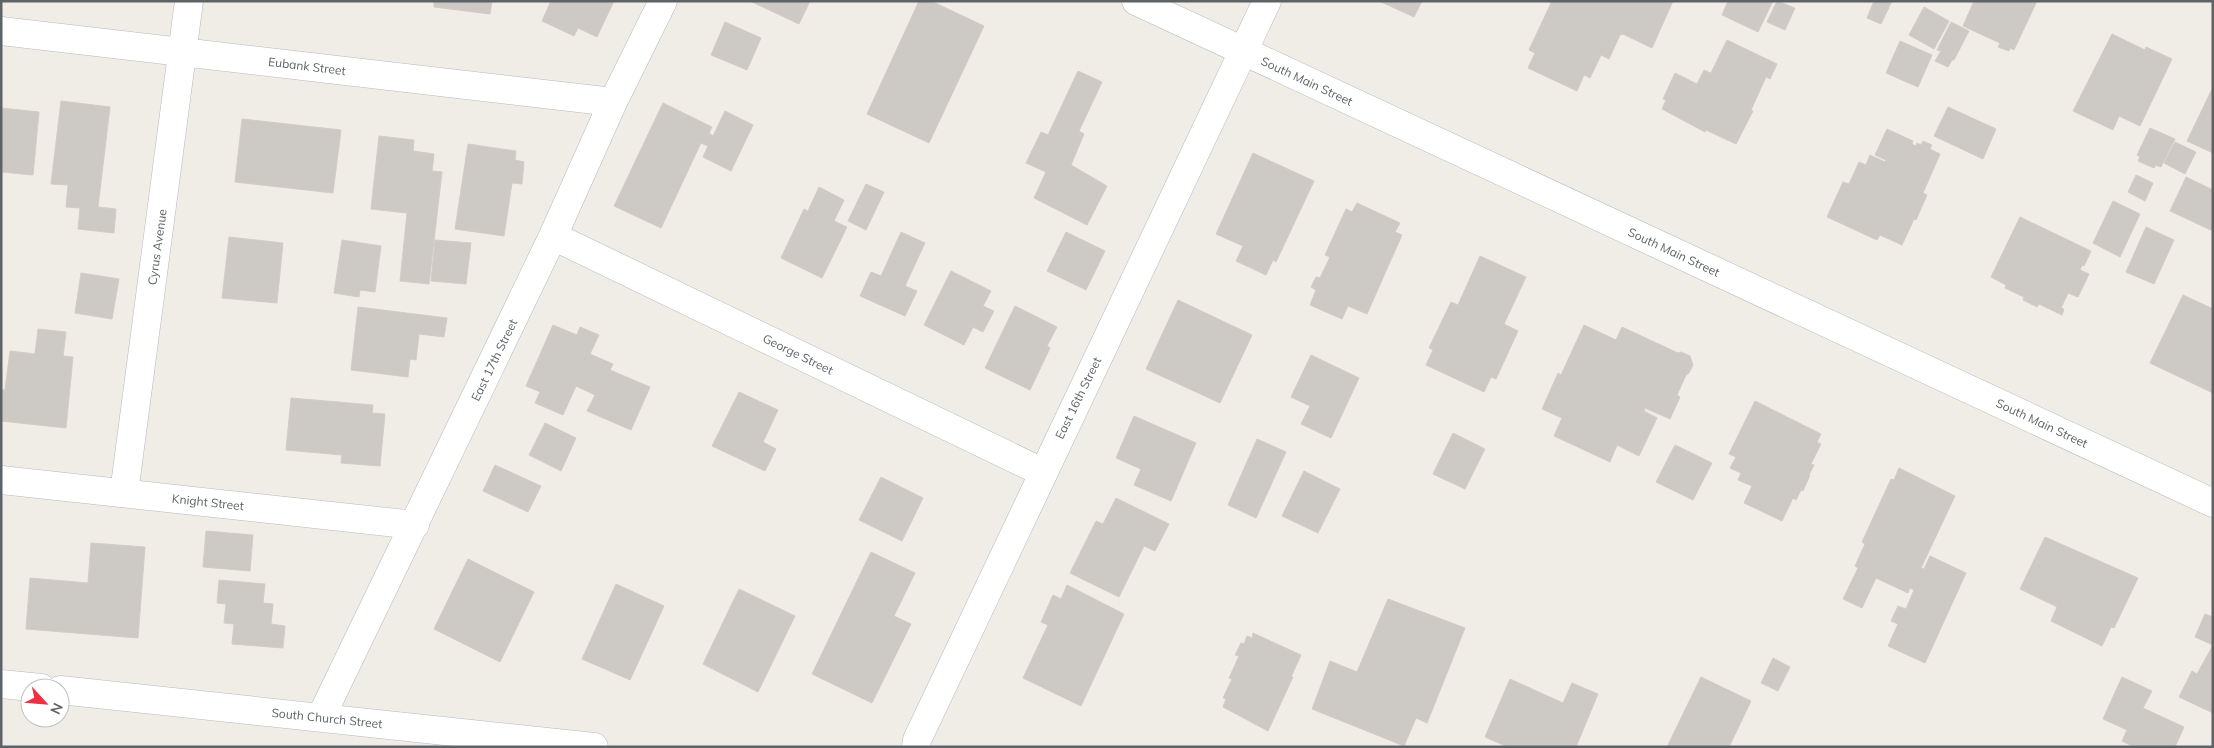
<svg xmlns="http://www.w3.org/2000/svg" width="2214" height="748" viewBox="0 0 2214 748" font-family="Mulish,sans-serif">
<style>
.building{fill:#cdc9c5;stroke:#d5ccc4}
.lines{fill:none;stroke-linecap:round;stroke-linejoin:round}
.street-casing{stroke:#b6babd;stroke-width:29}
.street{stroke:#fff;stroke-width:28}
.labels{text-anchor:middle;dominant-baseline:central;stroke-width:4.5;stroke-linejoin:round;paint-order:stroke}
.street-label{font-size:12px;fill:#5d6367;stroke:#fff}
</style>
<rect width="100%" height="100%" fill="#f0ece6"/>
<g class="building">
<polygon points="434,1 492,1 490,14 434,7"/>
<polygon points="551,1 609,1 613,3 597,37 578,28 574,36 542,21"/>
<polygon points="750,1 810,1 799,24"/>
<polygon points="919,1 931,1 984,26 929,143 867,114"/>
<polygon points="1379,1 1422,1 1414,17"/>
<polygon points="1548,1 1673,1 1652,48 1623,34 1620,35 1609,59 1601,55 1590,78 1584,75 1577,91 1528,68 1535,53 1529,50 1551,3"/>
<polygon points="1728,1 1773,1 1758,32 1722,15"/>
<polygon points="1777,1 1795,8 1785,30 1767,22"/>
<polygon points="1874,1 1892,1 1881,24 1867,18"/>
<polygon points="1974,1 2037,1 2014,50 2010,48 2009,51 1998,47 2000,43 1963,26"/>
<polygon points="1924,7 1949,21 1934,49 1909,35"/>
<polygon points="725,22 761,38 747,70 711,55"/>
<polygon points="1951,22 1969,31 1954,60 1952,60 1948,67 1935,61 1941,51 1937,50"/>
<polygon points="2112,34 2145,50 2146,47 2172,59 2140,126 2119,116 2113,130 2073,111"/>
<polygon points="1727,40 1777,64 1770,79 1766,77 1751,110 1753,111 1736,144 1706,130 1705,132 1662,109 1666,100 1663,99 1675,73 1697,84 1704,70 1711,73"/>
<polygon points="1900,41 1932,55 1918,87 1886,73"/>
<polygon points="1078,71 1102,82 1079,131 1084,134 1071,165 1107,186 1087,225 1034,198 1046,172 1026,163 1041,132 1048,135"/>
<polygon points="2213,87 2213,153 2187,141"/>
<polygon points="61,101 110,107 98,207 116,209 114,233 78,229 80,208 66,207 68,185 51,184"/>
<polygon points="663,103 712,127 709,133 713,136 725,111 753,125 731,171 703,157 708,146 701,143 661,228 614,206"/>
<polygon points="1948,107 1996,129 1983,159 1934,136"/>
<polygon points="1,108 39,112 33,175 1,172"/>
<polygon points="242,119 341,130 333,193 235,182"/>
<polygon points="2150,128 2175,139 2161,167 2156,165 2154,168 2138,161 2140,157 2137,155"/>
<polygon points="1887,129 1913,141 1912,144 1916,146 1917,143 1921,145 1923,141 1932,145 1930,149 1940,154 1923,193 1927,195 1916,220 1914,219 1902,245 1880,235 1877,240 1827,217 1843,182 1849,184 1859,162 1866,165 1870,155 1885,162 1886,160 1875,155"/>
<polygon points="379,136 414,140 413,151 434,154 432,171 442,172 429,284 400,281 407,213 371,209"/>
<polygon points="2175,142 2196,152 2185,174 2164,163"/>
<polygon points="468,144 516,151 515,160 524,162 522,184 512,183 504,236 455,229"/>
<polygon points="1253,153 1314,181 1276,262 1273,260 1266,275 1236,261 1243,246 1216,234"/>
<polygon points="2136,175 2153,183 2145,201 2128,192"/>
<polygon points="2186,177 2213,190 2213,231 2170,211"/>
<polygon points="866,184 884,192 866,230 848,221"/>
<polygon points="819,187 844,200 834,221 847,227 822,278 781,258 804,209 808,211"/>
<polygon points="2113,201 2140,214 2120,257 2093,243"/>
<polygon points="1357,203 1400,223 1395,232 1402,235 1367,314 1348,306 1342,319 1310,305 1316,290 1311,287 1316,277 1320,278 1330,257 1325,255 1346,209 1352,212"/>
<polygon points="2020,217 2091,251 2084,266 2082,265 2080,270 2089,274 2078,297 2068,293 2061,308 2064,309 2062,315 2039,304 2037,307 2023,300 2024,297 2005,288 2006,285 1991,277"/>
<polygon points="2146,227 2174,240 2154,284 2126,272"/>
<polygon points="901,232 925,243 905,286 917,291 905,316 860,296 871,272 881,276"/>
<polygon points="1066,232 1105,251 1086,290 1047,271"/>
<polygon points="229,237 283,243 277,303 222,298"/>
<polygon points="342,240 381,246 375,292 360,290 359,297 334,293"/>
<polygon points="435,240 471,243 466,284 431,281"/>
<polygon points="1480,256 1526,277 1504,324 1518,331 1496,379 1491,377 1484,392 1426,365 1433,350 1429,348 1451,302 1458,305"/>
<polygon points="951,271 991,291 983,306 994,311 983,332 973,327 964,345 924,325"/>
<polygon points="81,273 119,279 112,319 75,313"/>
<polygon points="2183,295 2213,309 2213,393 2150,363"/>
<polygon points="1178,300 1252,335 1220,403 1146,369"/>
<polygon points="1015,306 1057,327 1047,346 1050,348 1030,390 985,368"/>
<polygon points="358,307 447,318 444,337 419,334 416,360 410,359 408,377 351,370"/>
<polygon points="553,325 577,335 580,327 599,335 590,354 613,364 610,370 650,387 631,430 587,411 595,395 576,386 563,415 535,403 540,392 526,386"/>
<polygon points="1584,325 1616,340 1622,327 1678,353 1681,352 1690,356 1693,365 1689,373 1686,375 1677,395 1680,397 1670,419 1645,408 1644,411 1657,418 1639,456 1617,445 1610,462 1554,436 1562,418 1542,409 1558,373 1561,375"/>
<polygon points="38,329 66,332 63,356 73,357 66,428 1,421 1,390 5,390 10,351 35,354"/>
<polygon points="1311,355 1359,378 1331,438 1301,424 1310,406 1291,397"/>
<polygon points="739,392 778,410 763,442 776,449 765,471 712,446"/>
<polygon points="291,398 373,405 372,413 385,414 380,466 341,463 342,455 286,450"/>
<polygon points="1755,401 1821,434 1817,442 1821,444 1811,464 1814,465 1809,475 1810,475 1803,491 1801,490 1796,500 1793,498 1782,521 1744,503 1752,486 1738,480 1741,473 1730,468 1736,457 1729,454"/>
<polygon points="1134,416 1196,443 1171,501 1134,485 1141,469 1116,458"/>
<polygon points="545,423 576,438 561,471 529,455"/>
<polygon points="1453,433 1485,449 1465,489 1433,474"/>
<polygon points="1257,439 1286,452 1256,518 1228,505"/>
<polygon points="1675,445 1712,463 1693,500 1656,482"/>
<polygon points="495,465 541,486 528,512 483,491"/>
<polygon points="1899,468 1955,496 1921,568 1924,569 1930,556 1966,573 1925,663 1888,646 1898,624 1891,621 1898,606 1906,609 1914,590 1910,588 1908,593 1876,578 1862,608 1843,599 1858,568 1855,566 1865,544 1862,542 1891,479 1894,480"/>
<polygon points="1304,471 1340,489 1318,533 1282,516"/>
<polygon points="881,477 923,498 902,541 859,520"/>
<polygon points="1116,498 1169,524 1155,551 1144,546 1119,597 1070,573 1096,521 1103,524"/>
<polygon points="206,531 253,535 250,571 203,567"/>
<polygon points="2045,537 2138,578 2114,628 2111,627 2102,646 2051,621 2057,607 2020,589"/>
<polygon points="91,543 145,547 138,638 26,629 30,578 88,583"/>
<polygon points="871,552 915,573 894,616 911,624 872,703 812,674"/>
<polygon points="468,559 534,592 500,662 434,629"/>
<polygon points="219,580 265,584 263,603 273,604 271,624 285,626 283,648 232,644 234,624 224,623 226,604 217,603"/>
<polygon points="616,584 664,606 630,680 582,659"/>
<polygon points="1067,585 1124,614 1081,706 1023,678 1048,625 1041,622 1053,595 1061,599"/>
<polygon points="739,589 795,616 758,692 703,664"/>
<polygon points="1388,599 1465,628 1427,723 1416,718 1404,746 1312,709 1330,661 1357,672"/>
<polygon points="2205,614 2213,617 2213,713 2179,697 2192,671 2197,674 2213,645 2195,637"/>
<polygon points="1253,633 1301,655 1291,677 1293,677 1268,731 1223,707 1226,699 1223,698 1232,679 1229,678 1239,656 1235,655 1241,643 1244,644 1247,636 1252,638"/>
<polygon points="1773,658 1790,667 1778,691 1761,683"/>
<polygon points="1701,677 1751,701 1729,747 1667,747"/>
<polygon points="2122,677 2152,691 2143,708 2184,727 2175,747 2134,747 2122,741 2127,730 2103,719"/>
<polygon points="1510,679 1563,703 1572,683 1598,694 1576,747 1508,747 1485,737"/>
</g>
<g class="lines">
<g class="street-casing">
<g id="street">
<polyline points="1136,1 2213,503"/>
<polyline points="1,31 613,102"/>
<polyline points="553,236 1042,472"/>
<polyline points="1,480 415,525"/>
<polyline points="124,493 189,1"/>
<polyline points="1,684 41,688"/>
<polyline points="60,690 594,747"/>
<polyline points="321,717 553,236 613,102 663,1"/>
<polyline points="916,747 917,740 1267,1"/>
</g>
</g>
<use href="#street" class="street"/>
</g>
<g class="labels">
<g class="street-label">
<text transform="translate(307 66) rotate(7)">Eubank Street</text>
<text transform="translate(1307 81) rotate(25)">South Main Street</text>
<text transform="translate(157 247) rotate(-82)">Cyrus Avenue</text>
<text transform="translate(1674 252) rotate(25)">South Main Street</text>
<text transform="translate(798 354) rotate(26)">George Street</text>
<text transform="translate(494 360) rotate(-64)">East 17th Street</text>
<text transform="translate(1078 398) rotate(-64)">East 16th Street</text>
<text transform="translate(2042 423) rotate(25)">South Main Street</text>
<text transform="translate(208 502) rotate(6)">Knight Street</text>
<text transform="translate(327 718) rotate(6)">South Church Street</text>
</g>
</g>
<rect width="2214" height="748" fill="none" stroke="#5d6367" stroke-width="5"/>
<g transform="translate(45 703) rotate(116)"><circle r="24" fill="#ffffff" stroke="#bec1c2"/>
<path d="M0-4L9 19L0 12L-9 19Z" fill="#ee2f45"/>
<text y="-8" font-size="14" font-weight="bold" text-anchor="middle" fill="#5d6367">N</text>
</g>
</svg>
